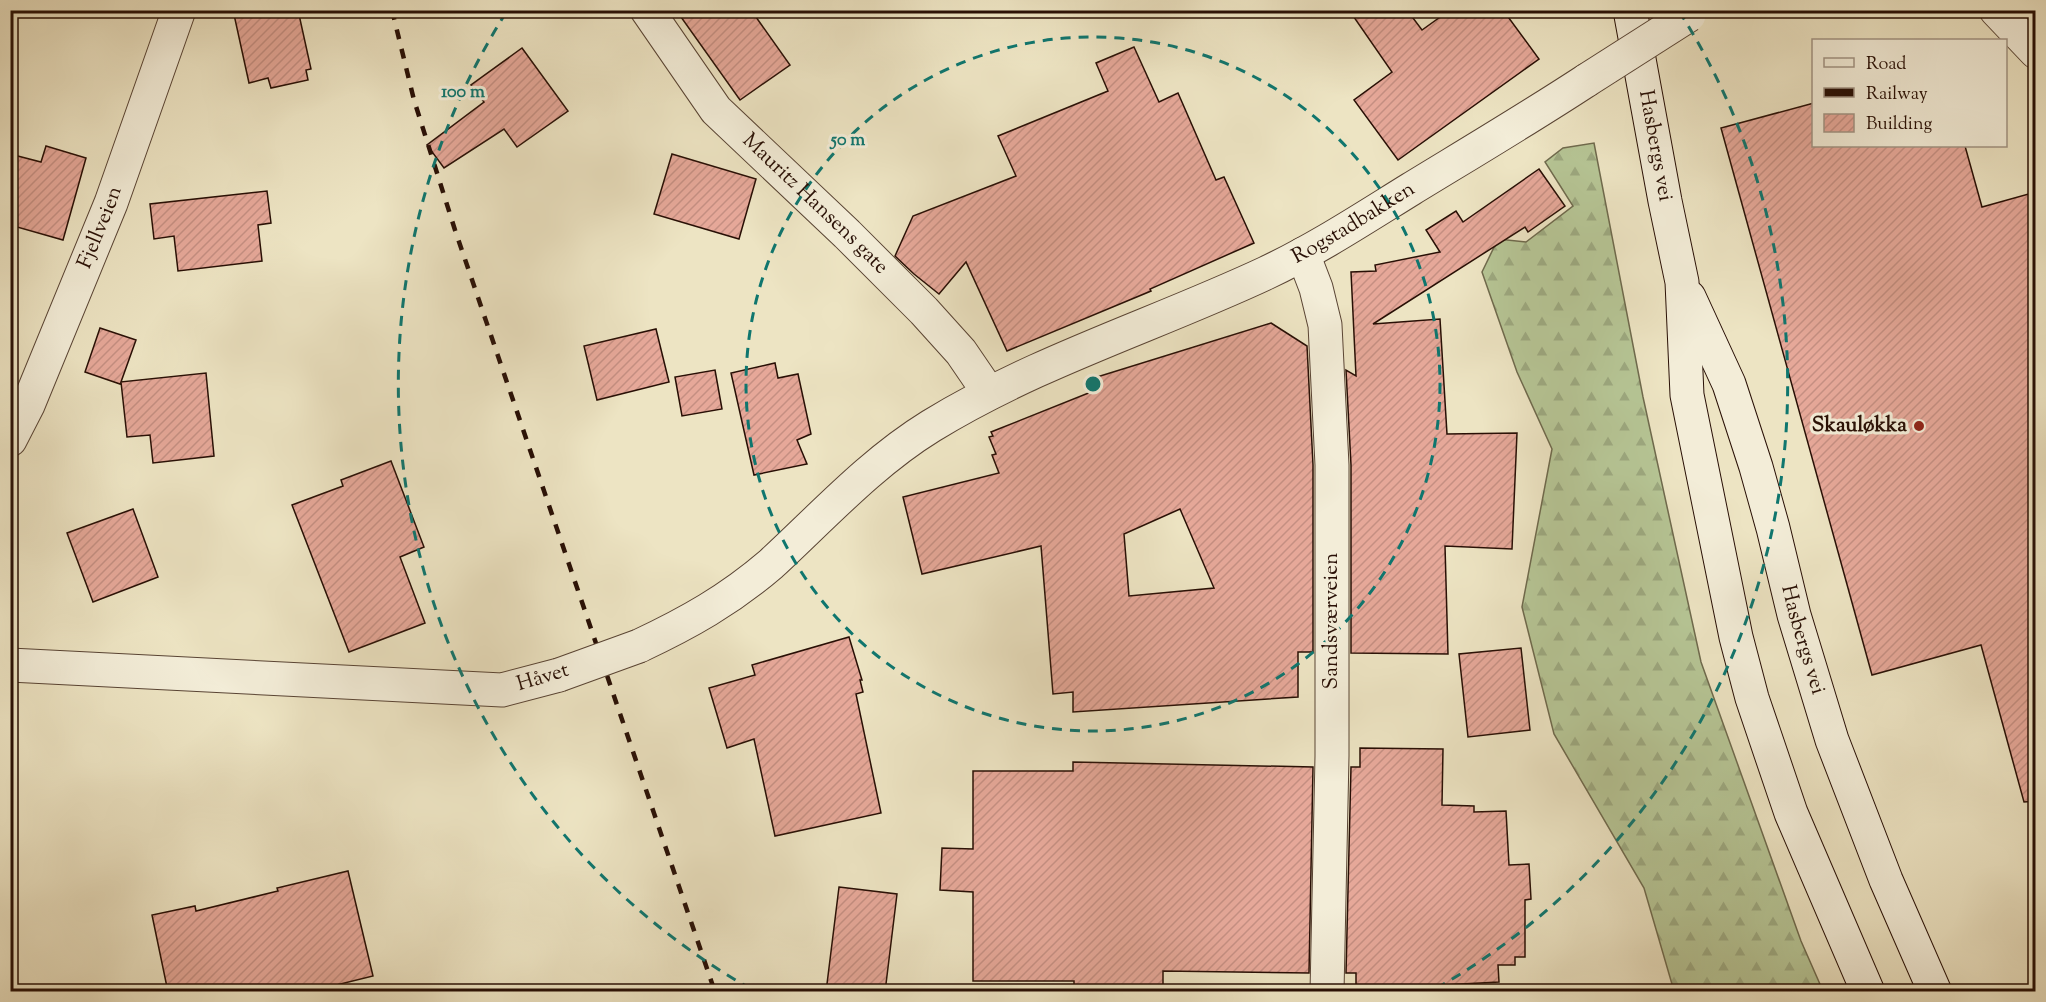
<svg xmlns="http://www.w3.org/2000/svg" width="2046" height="1002" viewBox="0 0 2046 1002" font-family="'Sorts Mill Goudy',serif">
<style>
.forest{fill:url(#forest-firs);stroke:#6f6a4d;stroke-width:1.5}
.building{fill:url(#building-hatch);stroke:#280f05;stroke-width:1.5;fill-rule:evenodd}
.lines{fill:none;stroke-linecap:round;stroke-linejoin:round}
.street-casing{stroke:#594434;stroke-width:35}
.secondary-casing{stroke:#280f05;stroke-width:35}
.street{stroke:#f3edd8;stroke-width:33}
.secondary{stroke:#f3edd8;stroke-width:33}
.rail{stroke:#280f05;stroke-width:4.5;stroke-dasharray:10 10;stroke-linecap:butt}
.street-bridge-casing{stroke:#594434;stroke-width:35;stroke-linecap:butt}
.street-bridge{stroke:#f3edd8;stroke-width:33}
.ring{fill:none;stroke:#0f766e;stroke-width:3;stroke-dasharray:10 8}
.poi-dot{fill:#8f2418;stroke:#f3edd8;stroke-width:2}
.labels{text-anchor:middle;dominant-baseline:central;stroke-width:6;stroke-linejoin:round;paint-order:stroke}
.street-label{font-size:21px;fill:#280f05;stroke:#f3edd8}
.poi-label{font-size:21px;font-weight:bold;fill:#280f05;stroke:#f3edd8;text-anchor:end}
.centre{fill:#0f766e;stroke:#f3edd8;stroke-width:3}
.ring-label{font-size:18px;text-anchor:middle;font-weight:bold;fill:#0f766e;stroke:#f3edd8;stroke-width:6;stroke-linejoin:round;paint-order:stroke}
</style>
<defs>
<pattern id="forest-firs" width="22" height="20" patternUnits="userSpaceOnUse" patternTransform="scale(1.5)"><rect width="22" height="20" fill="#b6c595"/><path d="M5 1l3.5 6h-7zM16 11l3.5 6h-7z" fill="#9ca87f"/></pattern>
<pattern id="building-hatch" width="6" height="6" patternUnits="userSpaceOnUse" patternTransform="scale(1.5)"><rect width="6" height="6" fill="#e6a899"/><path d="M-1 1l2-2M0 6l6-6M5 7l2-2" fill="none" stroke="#c58f82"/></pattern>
</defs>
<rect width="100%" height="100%" fill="#ede4c3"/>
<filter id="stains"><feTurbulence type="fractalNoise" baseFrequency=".00333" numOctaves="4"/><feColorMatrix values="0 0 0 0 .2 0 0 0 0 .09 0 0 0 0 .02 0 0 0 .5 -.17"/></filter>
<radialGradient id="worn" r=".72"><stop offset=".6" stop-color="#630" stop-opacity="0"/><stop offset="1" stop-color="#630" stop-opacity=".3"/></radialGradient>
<polygon class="forest" points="1594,143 1643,397 1701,662 1801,941 1823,991 1674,991 1644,888 1554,734 1522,607 1552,449 1517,372 1482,272 1498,239 1526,242 1573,206 1545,162 1563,148"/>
<g class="building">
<polygon points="233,10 298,10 311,69 306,70 308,80 271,88 268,78 249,83"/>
<polygon points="676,10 751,10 790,65 740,100"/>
<polygon points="1349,10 1407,10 1422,30 1450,10 1503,10 1539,59 1398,160 1354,100 1392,72"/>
<polygon points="1134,47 1159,102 1178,93 1216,180 1224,177 1254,243 1150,289 1151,291 1007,351 966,262 939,294 914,274 895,256 913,216 1016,176 998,136 1108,91 1096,63"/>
<polygon points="522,48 568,111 517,147 504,129 444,168 427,145 484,102 471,85"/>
<polygon points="1814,103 1814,146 1965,146 1982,207 2036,192 2036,801 2024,802 1981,645 1872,675 1721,128"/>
<polygon points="46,146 86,158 63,240 10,225 10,154 41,162"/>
<polygon points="672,154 756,179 739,239 654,214"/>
<polygon points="1539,169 1565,206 1528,232 1525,227 1373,324 1440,319 1447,434 1517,433 1512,549 1445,546 1448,654 1351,653 1351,465 1346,370 1356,376 1351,272 1376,271 1375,265 1440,252 1426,230 1456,211 1463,222"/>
<polygon points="267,191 271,223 258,225 262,261 178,271 174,236 154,239 150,204"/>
<path d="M1271,323l36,23 6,119v187h-15v45l-225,15v-20l-20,2 -12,-148 -119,28 -19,-77 96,-24 -7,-18 4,-1 -7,-17 4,-1 -2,-4 110,-44 -4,-11zM1180,509l34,79 -85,8 -5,-62z"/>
<polygon points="100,328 136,340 121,382 206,373 214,456 153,463 150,435 127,437 121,382 120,384 85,372"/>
<polygon points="656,329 669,382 597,400 584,346"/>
<polygon points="775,363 778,378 798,374 811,434 797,440 807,464 754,475 731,373"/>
<polygon points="715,370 722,409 682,416 675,377"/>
<polygon points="391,461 424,547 400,557 425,623 349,652 292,505 343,486 341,480"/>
<polygon points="133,509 158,577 93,602 67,533"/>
<polygon points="849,637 862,680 860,680 863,692 856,694 881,813 775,836 754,739 727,748 709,688 755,675 752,665"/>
<polygon points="1521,648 1530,730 1468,737 1459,654"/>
<polygon points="1360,748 1443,749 1442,805 1474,806 1474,812 1506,811 1509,865 1529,864 1531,899 1525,900 1525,957 1515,957 1515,965 1498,965 1499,982 1424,986 1424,992 1356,992 1356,973 1346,973 1351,767 1360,767"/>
<polygon points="1073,762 1313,767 1309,973 1163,971 1163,992 1074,992 1074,981 973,981 973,892 940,890 942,848 973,849 973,771 1073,771"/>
<polygon points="348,871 373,976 308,992 168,992 152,915 195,906 196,911 278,891 277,888"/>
<polygon points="839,887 897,894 885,992 826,992"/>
</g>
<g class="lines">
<g class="street-casing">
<g id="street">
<path id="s1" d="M647,10l69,100 131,124 77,77 37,41 28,41"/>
<polyline points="1996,10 2036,52"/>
<polyline points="1303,254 1316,288 1325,325 1332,465 1332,756 1327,992"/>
<path id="s2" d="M10,440l18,-35 83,-202 68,-193"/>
<path id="s3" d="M639,646c49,-23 90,-46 132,-82 52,-48 100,-101 160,-138 106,-65 224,-101 335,-153 51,-24 98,-55 145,-84 59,-36 118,-71 176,-109"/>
<polyline points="10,665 502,690 559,675"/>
</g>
</g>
<g class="secondary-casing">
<g id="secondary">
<path id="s4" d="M1630,10l35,191 17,81 5,113 49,242 16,61 39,115 77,179"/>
<path id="s5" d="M1689,297l40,87 27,83 17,61 21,87 38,125 54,140 49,112"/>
</g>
</g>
<use href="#street" class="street"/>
<use href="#secondary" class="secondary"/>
<polyline class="rail" points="392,10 414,100 455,230 715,992"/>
<g class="street-bridge-casing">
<g id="street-bridge">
<polyline points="1587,80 1689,15"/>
<polyline points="559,675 639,646"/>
</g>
</g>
<use href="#street-bridge" class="street-bridge"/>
</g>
<g class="ring">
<circle cx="1093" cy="384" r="347"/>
<path d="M751 989A695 695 0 0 1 507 11M1679 11A695 695 0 0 1 1435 989"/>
</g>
<circle class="poi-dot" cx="1919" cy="426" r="6"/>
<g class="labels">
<g class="street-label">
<text stroke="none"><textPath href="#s4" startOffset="138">Hasbergs vei</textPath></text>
<text stroke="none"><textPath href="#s1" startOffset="258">Mauritz Hansens gate</textPath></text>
<text stroke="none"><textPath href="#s3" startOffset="837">Rogstadbakken</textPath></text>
<text stroke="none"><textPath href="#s2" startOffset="231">Fjellveien</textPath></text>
<text transform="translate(1332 621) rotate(-90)">Sandsværveien</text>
<text stroke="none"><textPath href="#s5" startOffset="362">Hasbergs vei</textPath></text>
<text transform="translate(543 678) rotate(-17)">Håvet</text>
</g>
<g class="poi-label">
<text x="1907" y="426">Skauløkka</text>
</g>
</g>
<circle cx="1093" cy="384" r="9" class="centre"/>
<g class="ring-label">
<text x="463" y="97">100 m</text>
<text x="848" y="145">50 m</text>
</g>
<rect width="2046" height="1002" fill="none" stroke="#ede4c3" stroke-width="36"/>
<rect x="12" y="12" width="2022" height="978" fill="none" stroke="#280f05" stroke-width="3"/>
<rect x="18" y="18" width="2010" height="966" fill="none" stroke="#280f05" stroke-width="1.5"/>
<rect x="1812" y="39" width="195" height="108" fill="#f3edd8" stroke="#a29484" stroke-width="1.5"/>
<rect x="1824" y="58" width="30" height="9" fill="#f3edd8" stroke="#a29484" stroke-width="1.5"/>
<text x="1866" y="69" font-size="18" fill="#280f05">Road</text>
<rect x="1824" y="88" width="30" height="9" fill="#280f05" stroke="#a29484" stroke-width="1.5"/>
<text x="1866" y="99" font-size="18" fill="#280f05">Railway</text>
<rect x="1824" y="114" width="30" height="18" fill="url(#building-hatch)" stroke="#a29484" stroke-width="1.5"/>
<text x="1866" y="129" font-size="18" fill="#280f05">Building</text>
<rect width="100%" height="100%" filter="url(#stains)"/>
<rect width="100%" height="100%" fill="url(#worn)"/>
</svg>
